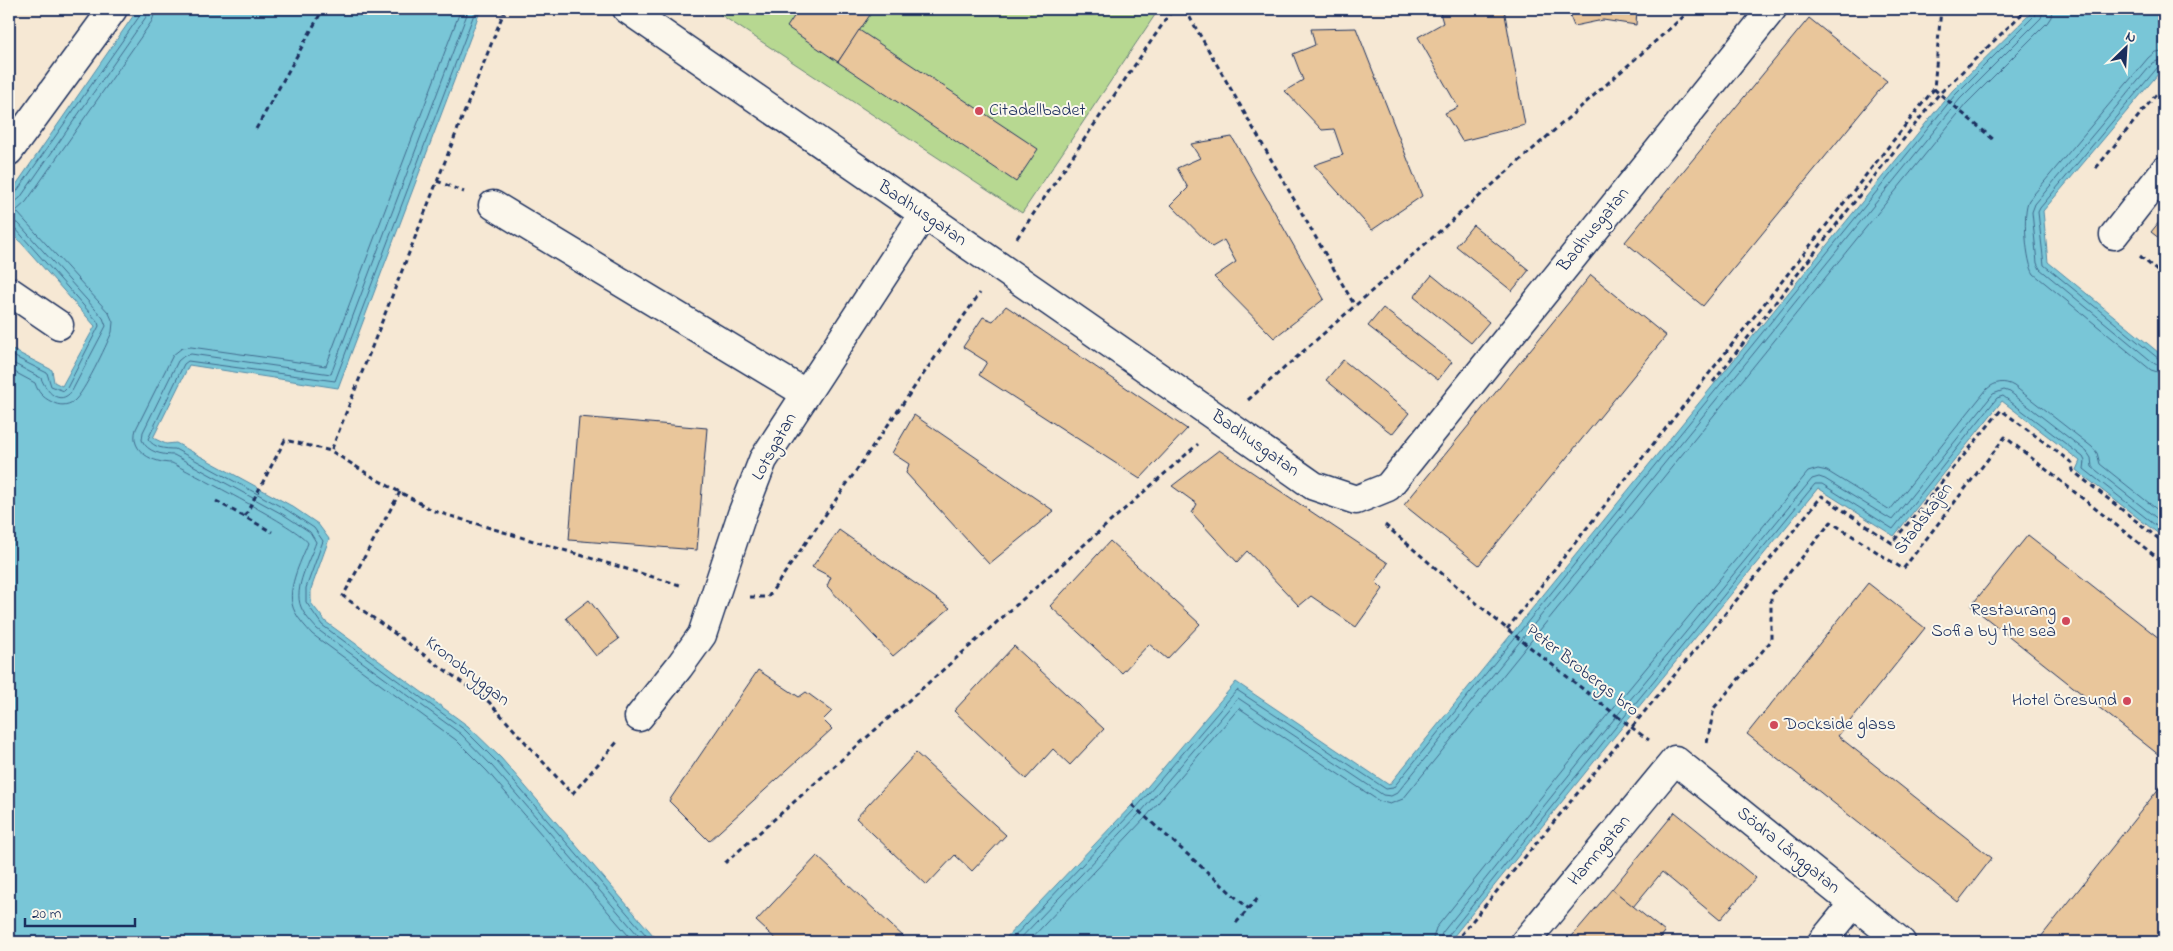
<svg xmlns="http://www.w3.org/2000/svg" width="2173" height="951" viewBox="0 0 2173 951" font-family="'Indie Flower',sans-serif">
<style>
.green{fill:#b7d891;stroke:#698478}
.water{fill:#79c6d7;stroke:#538aa7}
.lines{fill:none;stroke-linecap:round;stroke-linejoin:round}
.shore{stroke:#416b8e;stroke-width:1}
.building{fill:#e9c69b;stroke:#1b2f5e}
.minor-casing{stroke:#1b2f5e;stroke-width:31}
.path{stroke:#1b2f5e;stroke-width:3;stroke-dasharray:5 4;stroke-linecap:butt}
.minor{stroke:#fbf7ec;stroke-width:28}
.path-bridge{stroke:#1b2f5e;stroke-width:3;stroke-dasharray:5 4;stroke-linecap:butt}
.poi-dot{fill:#d1495b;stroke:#fbf7ec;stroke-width:2}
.labels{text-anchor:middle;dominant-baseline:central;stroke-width:4;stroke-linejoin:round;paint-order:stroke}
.poi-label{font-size:18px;fill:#1b2f5e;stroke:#fbf7ec;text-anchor:start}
.street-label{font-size:18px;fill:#1b2f5e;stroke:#fbf7ec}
</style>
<rect width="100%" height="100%" fill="#f6e8d4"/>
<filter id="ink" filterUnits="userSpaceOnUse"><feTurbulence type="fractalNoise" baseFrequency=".02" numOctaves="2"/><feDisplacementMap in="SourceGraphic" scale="10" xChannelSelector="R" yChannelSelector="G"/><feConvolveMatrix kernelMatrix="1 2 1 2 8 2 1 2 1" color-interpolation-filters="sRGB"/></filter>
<g filter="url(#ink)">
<polygon class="green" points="712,9 1159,9 1022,213"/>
<g class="water">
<polygon points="138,9 481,9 338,388 189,365 153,438 166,444 176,443 290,505 318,524 329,539 311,589 311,603 326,622 468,726 501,758 659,942 9,942 9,348 52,370 54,382 62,386 95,326 9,229 9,195"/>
<polygon points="2035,9 2164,9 2164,67 2043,211 2048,262 2164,357 2164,538 2076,470 2080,461 2002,401 1894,536 1818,488 1610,742 1449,942 1002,942 1132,805 1236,682 1389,785 1952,91"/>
</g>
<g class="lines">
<g class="shore">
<path d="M461,9l-135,357 -135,-19 -9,1 -9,7 -37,74c-7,23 18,34 36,34 22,12 128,65 136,80 -7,19 -24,49 -13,69 4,8 11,15 17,22l144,106 31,31 147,171"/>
<path d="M469,9l-138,365 -140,-20 -7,2 -6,5 -35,71 -1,8c5,12 20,15 32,15l110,60 26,17 6,10c-6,18 -23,46 -15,65 3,8 11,16 16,22l144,105 31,32 152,176"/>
<path d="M476,9l-141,372 -147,-20 -4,3 -36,75c6,9 17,10 27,10l112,61 27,18 9,13 -17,47v14l16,23 143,105 32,32 155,180"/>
<path d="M2164,51l-9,1 -7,6 -119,142c-7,11 -3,63 5,74l117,96 13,4"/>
<polyline points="2164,58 2153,63 2035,204 2032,212 2037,263 2040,269 2155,364 2164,366"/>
<polyline points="2164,65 2158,67 2040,208 2038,212 2044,265 2159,359 2164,360"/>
<polyline points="9,197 15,194 141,14 142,9"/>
<polyline points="9,203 15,202 20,198 146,17 148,9"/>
<path d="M9,220l10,4 84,94 3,8 -34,65c-13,16 -26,0 -31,-13l-32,-17"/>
<polyline points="9,226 15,228 98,322 99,326 67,388 64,391 51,386 47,373 9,354"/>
<path d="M9,369l26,14c3,9 7,14 17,19 7,4 15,4 22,-1 10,-8 32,-55 38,-69l1,-10 -4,-9 -93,-102 10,-9 126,-181 4,-12"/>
<polyline points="1009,942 1136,808 1237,690 1386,789 1393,788 1955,95 2036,14 2038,9"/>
<polyline points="1017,942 1141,812 1238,698 1383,795 1391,796 1397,793 1960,99 2041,18 2044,9"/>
<polyline points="1028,942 1146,817 1239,708 1379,801 1390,804 1403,799 1966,104 2047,23 2051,17 2052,9"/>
<path d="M1432,942l4,-14 159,-198 213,-258 10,-3 9,2 63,39 97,-121c8,-7 17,-9 27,-3l78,61 5,6 3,11 64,51"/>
<polyline points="1439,942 1442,933 1601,735 1812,479 1819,477 1825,479 1892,520 1993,394 2004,390 2010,392 2087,452 2091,458 2092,467 2164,524"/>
<polyline points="1445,942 1447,937 1606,739 1815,484 1822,484 1893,529 1997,398 2003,396 2083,457 2085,461 2084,469 2164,532"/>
</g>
</g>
<g class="building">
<polygon points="799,9 874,9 838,62 787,27"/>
<polygon points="1439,9 1504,9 1525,125 1462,141 1445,113 1458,107 1418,37 1443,23"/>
<polygon points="1567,9 1637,9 1636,25 1603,20 1574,26"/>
<polygon points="1809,18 1887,81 1703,306 1625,242"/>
<polygon points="1356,28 1422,196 1372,230 1314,165 1343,155 1334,129 1322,130 1285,91 1303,80 1293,54 1315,45 1311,29"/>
<polygon points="859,30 1038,149 1016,182 838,62"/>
<polygon points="1232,137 1324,299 1274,338 1214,277 1236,262 1224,240 1212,247 1171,205 1188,188 1177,168 1200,158 1191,144"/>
<polygon points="2164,216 2164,242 2151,232"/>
<polygon points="1473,225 1529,270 1512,291 1456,246"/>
<polygon points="1432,275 1489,322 1471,343 1414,297"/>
<polygon points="1591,275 1666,336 1479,565 1404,505"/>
<polygon points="1006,306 1187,429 1140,479 979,375 987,362 963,347 983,317 993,321"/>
<polygon points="1383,308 1452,362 1438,380 1368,326"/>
<polygon points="1343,360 1409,413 1392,434 1326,380"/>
<polygon points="914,415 1054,511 989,564 906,473 909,464 892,453"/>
<polygon points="579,417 707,428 697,550 569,540"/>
<polygon points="1219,450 1388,563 1376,582 1383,589 1356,627 1311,596 1299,606 1247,551 1237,562 1192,513 1197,504 1172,486"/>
<polygon points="839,530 950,608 893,656 827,586 831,577 812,567"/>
<polygon points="2028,535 2164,642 2164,759 1971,606"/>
<polygon points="1110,541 1200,624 1167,659 1149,644 1122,673 1050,606"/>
<polygon points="1868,583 1925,628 1838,736 1992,858 1958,902 1747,734"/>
<polygon points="589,600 619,639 596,656 566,618"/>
<polygon points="1014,646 1104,729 1070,765 1053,749 1026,779 954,711"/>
<polygon points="758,670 799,697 806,692 832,711 823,720 832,729 709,841 669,801"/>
<polygon points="916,753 1006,835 972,871 955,855 927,885 856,818"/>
<polygon points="2164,782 2164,942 2037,942"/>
<polygon points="1675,812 1756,878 1720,920 1662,872 1633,907 1612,889"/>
<polygon points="817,856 906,939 903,942 779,942 756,921"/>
<polygon points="1612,889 1665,932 1657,942 1567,942"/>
</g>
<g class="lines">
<g class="minor-casing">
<g id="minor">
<path d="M627,9c229,159 459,316 687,477l42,14 32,-13 384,-478"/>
<polyline points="9,151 113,9"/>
<polyline points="493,205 805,393"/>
<polyline points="2114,235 2164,171"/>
<polyline points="9,291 59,325"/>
<polyline points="639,717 679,667 702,635 742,514 763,460 923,215"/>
<polyline points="1525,942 1675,760 1901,942"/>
<polyline points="1822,942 1853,904"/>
</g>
</g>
<g class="path">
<polyline points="505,9 331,451 376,479 434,511 683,586"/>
<polyline points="1185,9 1355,306"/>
<polyline points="1934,89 1993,139"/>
<polyline points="256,129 323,9"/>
<polyline points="2096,168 2164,85"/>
<polyline points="437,181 464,192"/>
<polyline points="1017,238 1173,9"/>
<polyline points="2140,256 2164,277"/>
<polyline points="1713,382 1939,94 2027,9"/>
<polyline points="1248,400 1692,9"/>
<polyline points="400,492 343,596 489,702 572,794 618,741"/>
<polyline points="216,501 272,532"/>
<polyline points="245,516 285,440 331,451"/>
<polyline points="1385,525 1507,629 1617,716"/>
<polyline points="750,597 768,597 980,293"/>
<polyline points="1507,629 1934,89 1941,9"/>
<polyline points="1639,733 1649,740"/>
<polyline points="1707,743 1714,708 1771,641 1771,595 1831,522 1903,569 2005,437 2164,563"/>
<polyline points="1132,805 1249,909"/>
<polyline points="725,863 1198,444"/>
<polyline points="1236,923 1260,896"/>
<polyline points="1455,942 1822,496 1892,543 2001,410 2072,463 2073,471 2164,543"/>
</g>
<use href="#minor" class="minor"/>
<polyline class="path-bridge" points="1617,716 1639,733"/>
</g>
</g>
<g class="poi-dot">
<circle cx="979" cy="111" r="5"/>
<circle cx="2066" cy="621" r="5"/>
<circle cx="2127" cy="701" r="5"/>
<circle cx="1774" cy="725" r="5"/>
</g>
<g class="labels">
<g class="poi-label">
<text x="989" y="111">Citadellbadet</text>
<text x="2056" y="611" text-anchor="end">Restaurang<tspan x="2056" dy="21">Sofia by the sea</tspan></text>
<text x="2117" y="701" text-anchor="end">Hotel Öresund</text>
<text x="1784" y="725">Dockside glass</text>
</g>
<g class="street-label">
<text transform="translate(922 214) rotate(34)">Badhusgatan</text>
<text transform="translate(1594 230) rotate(-51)">Badhusgatan</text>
<text transform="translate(1255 444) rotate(35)">Badhusgatan</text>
<text transform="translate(775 447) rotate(-61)">Lotsgatan</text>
<text transform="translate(1924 519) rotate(-53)">Stadskajen</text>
<text transform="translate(1582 671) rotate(38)">Peter Brobergs bro</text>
<text transform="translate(467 672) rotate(38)">Kronobryggan</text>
<text transform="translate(1600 851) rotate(-50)">Hamngatan</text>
<text transform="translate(1788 851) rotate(39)">Södra Långgatan</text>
</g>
</g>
<rect width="2173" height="951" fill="none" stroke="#fbf7ec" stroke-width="30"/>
<rect x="15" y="15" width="2143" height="921" fill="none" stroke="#1b2f5e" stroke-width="2" filter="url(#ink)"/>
<g transform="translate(2126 48) rotate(25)" stroke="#fbf7ec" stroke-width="4" paint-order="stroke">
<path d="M0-4L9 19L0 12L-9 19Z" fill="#1b2f5e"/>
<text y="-8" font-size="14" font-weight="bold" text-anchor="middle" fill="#1b2f5e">N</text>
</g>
<path d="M25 918v8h110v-8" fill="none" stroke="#1b2f5e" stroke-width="2.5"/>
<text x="32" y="918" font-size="15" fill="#1b2f5e" stroke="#fbf7ec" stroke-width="4" paint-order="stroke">20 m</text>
</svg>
